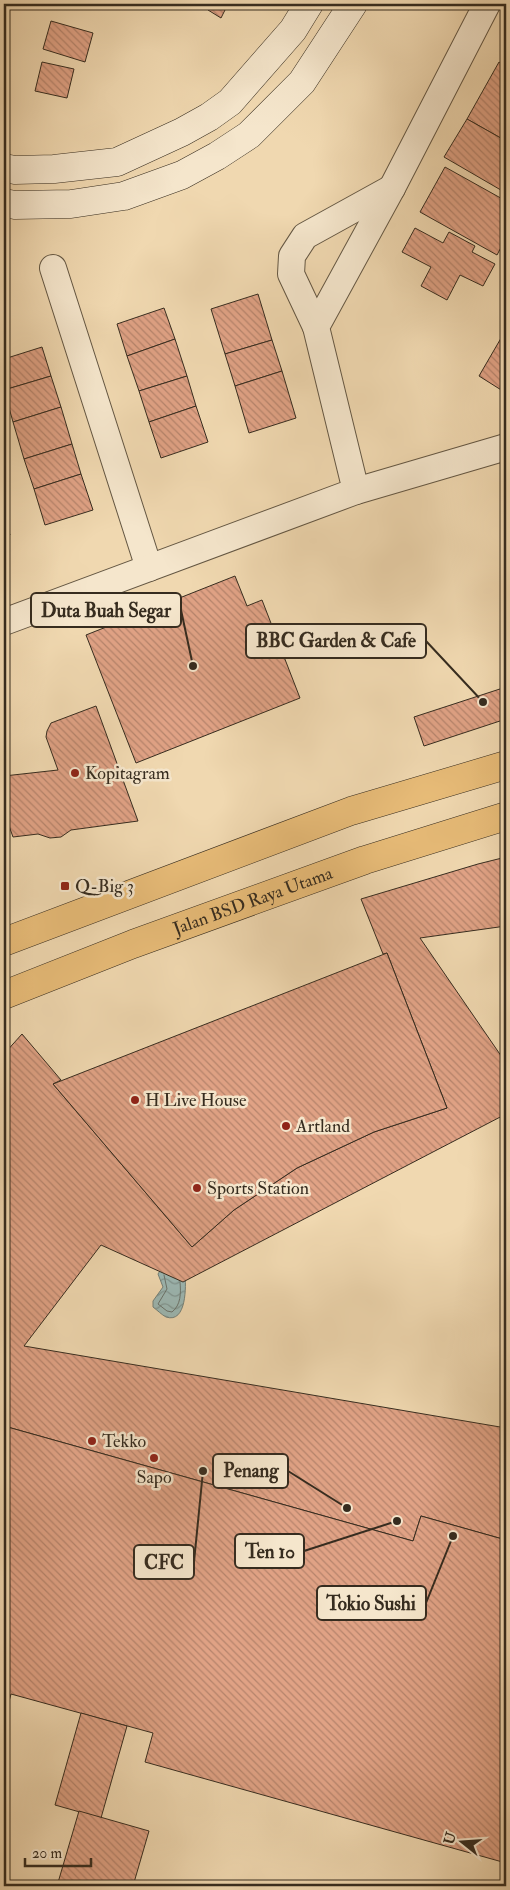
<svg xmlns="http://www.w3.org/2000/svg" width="510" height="1890" viewBox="0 0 510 1890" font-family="'IM FELL Double Pica',serif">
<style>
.water{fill:url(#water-waves);stroke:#738078}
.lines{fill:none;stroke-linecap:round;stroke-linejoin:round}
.shore{stroke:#69726a;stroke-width:1}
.building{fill:url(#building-back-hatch);stroke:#362c1f}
.street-casing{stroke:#645743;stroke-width:28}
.secondary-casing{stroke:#362c1f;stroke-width:29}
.primary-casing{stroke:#362c1f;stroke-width:29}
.street{stroke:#f5e6cc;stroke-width:26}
.secondary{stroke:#f5e6cc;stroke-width:28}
.primary{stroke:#e8bc78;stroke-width:28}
.poi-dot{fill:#8f2418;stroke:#f5e6cc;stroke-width:2}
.labels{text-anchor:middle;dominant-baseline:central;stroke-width:5;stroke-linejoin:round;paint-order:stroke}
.poi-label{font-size:18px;fill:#362c1f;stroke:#f5e6cc;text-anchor:start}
.street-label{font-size:18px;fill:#362c1f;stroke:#f5e6cc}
.leader{fill:none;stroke:#362c1f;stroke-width:2}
.callout-dot{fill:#362c1f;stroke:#f5e6cc;stroke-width:2}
.callout{fill:#f5e6cc;stroke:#362c1f;stroke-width:2}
.callout-label{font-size:19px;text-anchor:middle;font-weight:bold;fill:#362c1f}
</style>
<defs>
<pattern id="water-waves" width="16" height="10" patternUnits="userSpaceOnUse" patternTransform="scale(1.25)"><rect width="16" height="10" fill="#9cb8b4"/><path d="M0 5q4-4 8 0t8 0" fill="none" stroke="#809692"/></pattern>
<pattern id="building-back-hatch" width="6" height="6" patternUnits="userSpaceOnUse" patternTransform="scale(1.25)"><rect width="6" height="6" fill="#e0a285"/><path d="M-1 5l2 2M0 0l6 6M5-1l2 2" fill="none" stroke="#b6846c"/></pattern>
</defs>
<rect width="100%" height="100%" fill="#f0d8b0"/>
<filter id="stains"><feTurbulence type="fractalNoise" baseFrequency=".004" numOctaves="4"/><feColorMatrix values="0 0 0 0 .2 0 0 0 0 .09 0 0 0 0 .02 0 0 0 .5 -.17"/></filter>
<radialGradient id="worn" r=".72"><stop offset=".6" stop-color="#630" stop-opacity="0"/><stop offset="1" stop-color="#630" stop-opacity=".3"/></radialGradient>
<path class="water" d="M163,1266l22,8c1,11 2,50 -19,43 -4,-2 -9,-7 -13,-10v-6l10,-14 -5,-13z"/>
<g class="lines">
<path class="shore" d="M164,1275l3,14 -9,15 9,7 5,1c9,-7 9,-19 8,-30"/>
</g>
<g class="building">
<polygon points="211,4 228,4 221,18 208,10"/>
<polygon points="51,21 93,33 85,62 43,49"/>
<polygon points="42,62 74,69 67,98 35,91"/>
<polygon points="499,62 506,67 506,141 467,119"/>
<polygon points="467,119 506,141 506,193 444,157"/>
<polygon points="445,167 506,201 506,238 497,255 420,212"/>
<polygon points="415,228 443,243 449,232 475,246 472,252 495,264 483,286 460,275 447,300 421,286 431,267 402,252"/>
<polygon points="258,294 272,340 225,354 211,309"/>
<polygon points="164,308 175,339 127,356 117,324"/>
<polygon points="504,333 506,334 506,393 479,376"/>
<polygon points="175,339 187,376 139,391 127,356"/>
<polygon points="272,340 282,371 235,386 225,354"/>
<polygon points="42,347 51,376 4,390 4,359"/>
<polygon points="282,371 296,418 249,433 235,386"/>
<polygon points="51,376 61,407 13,422 4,390"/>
<polygon points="187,376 196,406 149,422 139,391"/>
<polygon points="196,406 208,442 161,458 149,422"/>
<polygon points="61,407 72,444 24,459 13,422"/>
<polygon points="72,444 81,474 34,489 24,459"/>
<polygon points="81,474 93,510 45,525 34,489"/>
<polygon points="4,516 10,535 4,537"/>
<polygon points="235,576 247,606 262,600 300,698 136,763 86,635"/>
<polygon points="506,687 506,719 424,746 414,717"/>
<polygon points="96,706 138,821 71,830 61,837 50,838 38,834 13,837 4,812 4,776 58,770 46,737 47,731 51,723"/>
<polygon points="506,857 506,926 420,938 506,1063 506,1114 183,1282 101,1245 24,1346 506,1428 506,1540 421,1516 413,1541 4,1426 4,1054 22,1034 61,1080 53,1084 192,1247 234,1210 297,1168 374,1132 447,1108 387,953 383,954 361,899 478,864"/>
<polygon points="387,953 447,1108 374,1132 297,1168 234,1210 192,1247 53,1084"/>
<polygon points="4,1426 413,1541 421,1516 506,1540 506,1863 145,1762 153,1733 11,1694 4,1720"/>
<polygon points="81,1713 127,1726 101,1818 55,1805"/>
<polygon points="79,1811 149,1831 133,1886 57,1886"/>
</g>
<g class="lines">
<g class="street-casing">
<g id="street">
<polyline points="53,268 149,568"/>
<polyline points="316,327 291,274 292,256 305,236 392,188"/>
<polyline points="356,491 506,447"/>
<polyline points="4,622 356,491 316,327 392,188 487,4"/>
</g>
</g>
<g class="secondary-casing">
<g id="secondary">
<polyline points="4,168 15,170 54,169 117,162 182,132 209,117 230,102 293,30 309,4"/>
<polyline points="4,203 15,205 71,204 124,196 182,175 217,156 249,135 302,82 353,4"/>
</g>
</g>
<g class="primary-casing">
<g id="primary">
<polyline points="4,942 351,811 506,765"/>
<path id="s1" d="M4,995l129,-51 232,-84 141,-44"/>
</g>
</g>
<use href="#street" class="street"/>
<use href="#secondary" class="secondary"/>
<use href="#primary" class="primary"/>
</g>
<g class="poi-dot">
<circle cx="75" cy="773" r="5"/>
<rect x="60" y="881" width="10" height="10" rx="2.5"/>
<circle cx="135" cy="1100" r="5"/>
<circle cx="286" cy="1126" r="5"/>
<circle cx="197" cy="1188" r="5"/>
<circle cx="92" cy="1441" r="5"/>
<circle cx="154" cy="1458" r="5"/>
</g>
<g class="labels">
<g class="poi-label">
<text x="85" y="773">Kopitagram</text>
<text x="75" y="886">Q-Big 3</text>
<text x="145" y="1100">H Live House</text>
<text x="296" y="1126">Artland</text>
<text x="207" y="1188">Sports Station</text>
<text x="102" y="1441">Tekko</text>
<text x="154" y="1477" text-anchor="middle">Sapo</text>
</g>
<g class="street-label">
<text stroke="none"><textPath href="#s1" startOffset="266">Jalan BSD Raya Utama</textPath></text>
</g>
</g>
<path class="leader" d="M193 666L181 610M483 702L426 641M347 1508L288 1471M397 1521L304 1551M203 1471L194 1562M453 1536L426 1603"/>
<g class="callout-dot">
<circle cx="193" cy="666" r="5"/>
<circle cx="483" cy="702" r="5"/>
<circle cx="347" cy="1508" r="5"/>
<circle cx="397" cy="1521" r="5"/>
<circle cx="203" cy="1471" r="5"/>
<circle cx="453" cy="1536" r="5"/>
</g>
<g class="callout">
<rect x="31" y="593" width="150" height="34" rx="5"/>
<rect x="246" y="624" width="180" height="34" rx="5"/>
<rect x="213" y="1454" width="75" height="34" rx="5"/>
<rect x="235" y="1534" width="69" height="34" rx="5"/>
<rect x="134" y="1545" width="60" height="34" rx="5"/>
<rect x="317" y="1586" width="109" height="34" rx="5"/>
</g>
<g class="callout-label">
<text x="106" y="617">Duta Buah Segar</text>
<text x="336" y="647">BBC Garden &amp; Cafe</text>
<text x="251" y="1477">Penang</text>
<text x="270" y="1558">Ten 10</text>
<text x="164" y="1569">CFC</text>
<text x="371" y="1610">Tokio Sushi</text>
</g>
<rect width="510" height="1890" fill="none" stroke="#f0d8b0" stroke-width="20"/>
<rect x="5" y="5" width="500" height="1880" fill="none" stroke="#362c1f" stroke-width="2.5"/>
<rect x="10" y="10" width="490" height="1870" fill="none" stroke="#362c1f"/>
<g transform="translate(462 1842) rotate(287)" stroke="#f5e6cc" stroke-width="4" paint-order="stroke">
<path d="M0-4L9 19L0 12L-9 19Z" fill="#362c1f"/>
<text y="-8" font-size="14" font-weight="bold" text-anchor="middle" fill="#362c1f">U</text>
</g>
<path d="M25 1858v8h66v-8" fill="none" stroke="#362c1f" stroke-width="2.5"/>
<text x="32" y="1858" font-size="15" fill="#362c1f" stroke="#f5e6cc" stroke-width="4" paint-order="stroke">20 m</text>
<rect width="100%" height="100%" filter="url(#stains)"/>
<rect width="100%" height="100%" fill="url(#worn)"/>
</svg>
